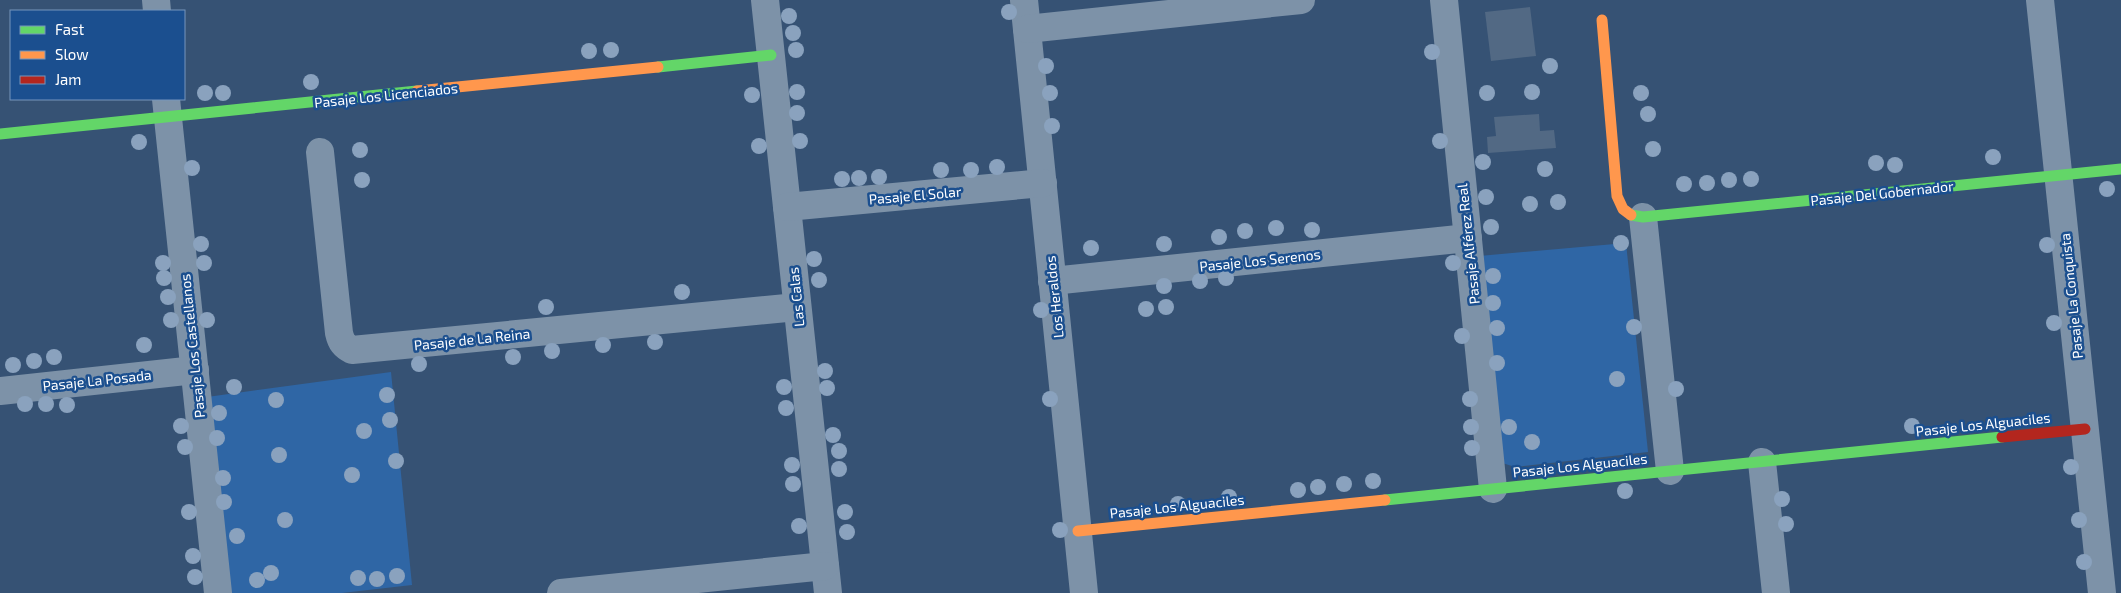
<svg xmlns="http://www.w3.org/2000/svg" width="2121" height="593" viewBox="0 0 2121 593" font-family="'Exo 2',sans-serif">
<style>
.green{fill:#2f66a5}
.building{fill:#526984}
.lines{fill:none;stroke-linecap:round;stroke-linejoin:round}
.street{stroke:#7d92a8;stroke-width:28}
.fast{stroke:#63d668;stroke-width:11}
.slow{stroke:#ff974d;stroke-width:11}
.jam{stroke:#b3261e;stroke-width:11}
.tree{fill:#8aa2be}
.labels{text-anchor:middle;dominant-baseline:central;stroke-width:5;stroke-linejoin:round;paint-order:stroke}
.street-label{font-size:14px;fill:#fff;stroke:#1b4f8f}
</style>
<rect width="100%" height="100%" fill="#365274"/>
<g class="green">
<polygon points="1626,243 1648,452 1515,467 1496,461 1479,256"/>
<polygon points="391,372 412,585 342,593 229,593 207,397"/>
</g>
<g class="building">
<polygon points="1530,7 1536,56 1491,61 1485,12"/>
<polygon points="1539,114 1540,131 1554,130 1556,148 1488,153 1487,137 1496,136 1494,117"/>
</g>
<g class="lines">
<g class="street">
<polyline points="156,0 157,11"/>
<polyline points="765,0 828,593"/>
<polyline points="1024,0 1084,593"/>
<polyline points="1444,0 1493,489"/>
<polyline points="2040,0 2102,593"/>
<polyline points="1027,29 1301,0"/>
<polyline points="166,99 218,593"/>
<path d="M320,152l19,181c2,9 5,13 13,17l445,-43"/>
<polyline points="787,207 1043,183"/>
<polyline points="1643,217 1670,471"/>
<polyline points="1052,281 1468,238"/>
<polyline points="0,391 195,370"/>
<polyline points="1762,462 1776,593"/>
<polyline points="561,593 825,566"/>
</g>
<g class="fast">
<polyline points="658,67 771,55"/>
<polyline points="0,134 417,91"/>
<polyline points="1631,215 1643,217 2121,169"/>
<polyline points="1385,500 2002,437"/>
</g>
<g class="slow">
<polyline points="1602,20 1617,196 1623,209 1631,215"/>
<polyline points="417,91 658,67"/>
<polyline points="1078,531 1385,500"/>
</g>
<polyline class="jam" points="2002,437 2085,429"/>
</g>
<g class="tree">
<circle cx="1009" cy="12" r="8"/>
<circle cx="789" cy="16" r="8"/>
<circle cx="793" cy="33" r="8"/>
<circle cx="611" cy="50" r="8"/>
<circle cx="796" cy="50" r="8"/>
<circle cx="589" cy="51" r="8"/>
<circle cx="1432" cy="52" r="8"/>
<circle cx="1046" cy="66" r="8"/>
<circle cx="1550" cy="66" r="8"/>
<circle cx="311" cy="82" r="8"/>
<circle cx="797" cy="92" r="8"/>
<circle cx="1532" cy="92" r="8"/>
<circle cx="205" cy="93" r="8"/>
<circle cx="223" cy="93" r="8"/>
<circle cx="1050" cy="93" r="8"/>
<circle cx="1487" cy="93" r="8"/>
<circle cx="1641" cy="93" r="8"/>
<circle cx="752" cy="95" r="8"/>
<circle cx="797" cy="113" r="8"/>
<circle cx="1648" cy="114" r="8"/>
<circle cx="1052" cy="126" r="8"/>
<circle cx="800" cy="141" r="8"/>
<circle cx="1440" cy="141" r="8"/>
<circle cx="139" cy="142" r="8"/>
<circle cx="759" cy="146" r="8"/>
<circle cx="1653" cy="149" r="8"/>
<circle cx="360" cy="150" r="8"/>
<circle cx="1993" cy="157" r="8"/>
<circle cx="1483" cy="162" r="8"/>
<circle cx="1876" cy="163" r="8"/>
<circle cx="1895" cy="165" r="8"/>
<circle cx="997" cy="167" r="8"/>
<circle cx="192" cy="168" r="8"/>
<circle cx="1545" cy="169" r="8"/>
<circle cx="941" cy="170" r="8"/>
<circle cx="971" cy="170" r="8"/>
<circle cx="879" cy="177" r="8"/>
<circle cx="859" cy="178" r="8"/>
<circle cx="842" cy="179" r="8"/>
<circle cx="1751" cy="179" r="8"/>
<circle cx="362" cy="180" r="8"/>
<circle cx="1729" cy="180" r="8"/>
<circle cx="1707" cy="183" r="8"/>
<circle cx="1684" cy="184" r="8"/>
<circle cx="2107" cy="189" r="8"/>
<circle cx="1486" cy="197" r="8"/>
<circle cx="1558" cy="202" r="8"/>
<circle cx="1530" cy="204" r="8"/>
<circle cx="1491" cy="227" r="8"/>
<circle cx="1276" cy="228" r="8"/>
<circle cx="1312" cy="230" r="8"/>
<circle cx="1245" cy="231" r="8"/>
<circle cx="1219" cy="237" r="8"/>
<circle cx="1621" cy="243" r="8"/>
<circle cx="201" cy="244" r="8"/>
<circle cx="1164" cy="244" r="8"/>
<circle cx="2047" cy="245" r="8"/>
<circle cx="1091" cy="248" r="8"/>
<circle cx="814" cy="259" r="8"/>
<circle cx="163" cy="263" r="8"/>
<circle cx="204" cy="263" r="8"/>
<circle cx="1453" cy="263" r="8"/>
<circle cx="1493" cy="276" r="8"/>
<circle cx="164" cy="278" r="8"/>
<circle cx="1226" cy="278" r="8"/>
<circle cx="819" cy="280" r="8"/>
<circle cx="1200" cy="281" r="8"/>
<circle cx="1164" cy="286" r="8"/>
<circle cx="682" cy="292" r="8"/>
<circle cx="168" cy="297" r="8"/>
<circle cx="1493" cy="303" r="8"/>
<circle cx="546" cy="307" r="8"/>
<circle cx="1166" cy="307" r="8"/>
<circle cx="1146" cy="309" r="8"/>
<circle cx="1041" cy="310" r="8"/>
<circle cx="171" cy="320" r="8"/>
<circle cx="207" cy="320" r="8"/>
<circle cx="2054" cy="323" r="8"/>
<circle cx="1634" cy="327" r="8"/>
<circle cx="1497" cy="328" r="8"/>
<circle cx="1462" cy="336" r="8"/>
<circle cx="655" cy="342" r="8"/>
<circle cx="144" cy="345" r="8"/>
<circle cx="603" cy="345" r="8"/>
<circle cx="552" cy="351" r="8"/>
<circle cx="54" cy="357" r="8"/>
<circle cx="513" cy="357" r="8"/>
<circle cx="34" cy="361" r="8"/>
<circle cx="1497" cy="363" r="8"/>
<circle cx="419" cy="364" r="8"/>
<circle cx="13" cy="365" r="8"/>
<circle cx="825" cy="371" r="8"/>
<circle cx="1617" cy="379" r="8"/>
<circle cx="234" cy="387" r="8"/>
<circle cx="784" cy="387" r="8"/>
<circle cx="827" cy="388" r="8"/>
<circle cx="1676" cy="389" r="8"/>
<circle cx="387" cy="395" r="8"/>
<circle cx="1050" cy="399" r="8"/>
<circle cx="1470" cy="399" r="8"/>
<circle cx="276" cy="400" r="8"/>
<circle cx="25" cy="404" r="8"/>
<circle cx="46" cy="404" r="8"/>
<circle cx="67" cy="405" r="8"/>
<circle cx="786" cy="408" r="8"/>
<circle cx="219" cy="413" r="8"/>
<circle cx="390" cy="420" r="8"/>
<circle cx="181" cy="426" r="8"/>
<circle cx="1912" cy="426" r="8"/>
<circle cx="1471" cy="427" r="8"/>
<circle cx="1509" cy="427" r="8"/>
<circle cx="364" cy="431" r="8"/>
<circle cx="833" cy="435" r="8"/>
<circle cx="217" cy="438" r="8"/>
<circle cx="1532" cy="442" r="8"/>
<circle cx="185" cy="447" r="8"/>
<circle cx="1472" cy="448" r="8"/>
<circle cx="839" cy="451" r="8"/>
<circle cx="279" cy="455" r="8"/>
<circle cx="396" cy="461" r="8"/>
<circle cx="792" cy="465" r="8"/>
<circle cx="2071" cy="467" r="8"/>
<circle cx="839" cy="469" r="8"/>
<circle cx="352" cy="475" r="8"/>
<circle cx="223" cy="478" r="8"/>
<circle cx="1373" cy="481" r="8"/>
<circle cx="793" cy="484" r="8"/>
<circle cx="1344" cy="484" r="8"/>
<circle cx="1318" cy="487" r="8"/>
<circle cx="1298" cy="490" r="8"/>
<circle cx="1625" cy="491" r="8"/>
<circle cx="1229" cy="497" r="8"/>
<circle cx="1782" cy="499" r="8"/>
<circle cx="224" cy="502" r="8"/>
<circle cx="1178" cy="504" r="8"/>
<circle cx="189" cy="512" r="8"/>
<circle cx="845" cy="512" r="8"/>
<circle cx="285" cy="520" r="8"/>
<circle cx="2079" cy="520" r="8"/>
<circle cx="1786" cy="524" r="8"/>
<circle cx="799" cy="526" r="8"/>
<circle cx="1060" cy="530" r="8"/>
<circle cx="847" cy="532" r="8"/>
<circle cx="237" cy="536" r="8"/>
<circle cx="193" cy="556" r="8"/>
<circle cx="2084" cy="562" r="8"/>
<circle cx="271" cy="573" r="8"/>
<circle cx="397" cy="576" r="8"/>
<circle cx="195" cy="577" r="8"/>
<circle cx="358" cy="578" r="8"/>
<circle cx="377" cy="579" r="8"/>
<circle cx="257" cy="580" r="8"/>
</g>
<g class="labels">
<g class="street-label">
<text transform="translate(386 95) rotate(-6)">Pasaje Los Licenciados</text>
<text transform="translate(1882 193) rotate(-6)">Pasaje Del Gobernador</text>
<text transform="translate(915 195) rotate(-5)">Pasaje El Solar</text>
<text transform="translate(1468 244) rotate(-96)">Pasaje Alférez Real</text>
<text transform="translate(1260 260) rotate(-6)">Pasaje Los Serenos</text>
<text transform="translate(2071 296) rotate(-96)">Pasaje La Conquista</text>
<text transform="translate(796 297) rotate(-96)">Las Calas</text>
<text transform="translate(1054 297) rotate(-96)">Los Heraldos</text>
<text transform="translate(472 339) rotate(-6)">Pasaje de La Reina</text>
<text transform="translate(192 346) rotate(-96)">Pasaje Los Castellanos</text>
<text transform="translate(97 380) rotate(-6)">Pasaje La Posada</text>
<text transform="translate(1983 424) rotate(-6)">Pasaje Los Alguaciles</text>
<text transform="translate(1580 465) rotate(-6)">Pasaje Los Alguaciles</text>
<text transform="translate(1177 506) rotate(-6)">Pasaje Los Alguaciles</text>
</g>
</g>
<rect x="10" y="10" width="175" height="90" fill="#1b4f8f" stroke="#7695bc"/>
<rect x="20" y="26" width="25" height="8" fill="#63d668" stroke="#7695bc"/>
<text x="55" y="35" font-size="15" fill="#ffffff">Fast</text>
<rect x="20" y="51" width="25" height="8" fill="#ff974d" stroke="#7695bc"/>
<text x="55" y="60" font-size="15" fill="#ffffff">Slow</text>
<rect x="20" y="76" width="25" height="8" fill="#b3261e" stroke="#7695bc"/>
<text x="55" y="85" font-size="15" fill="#ffffff">Jam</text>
</svg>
